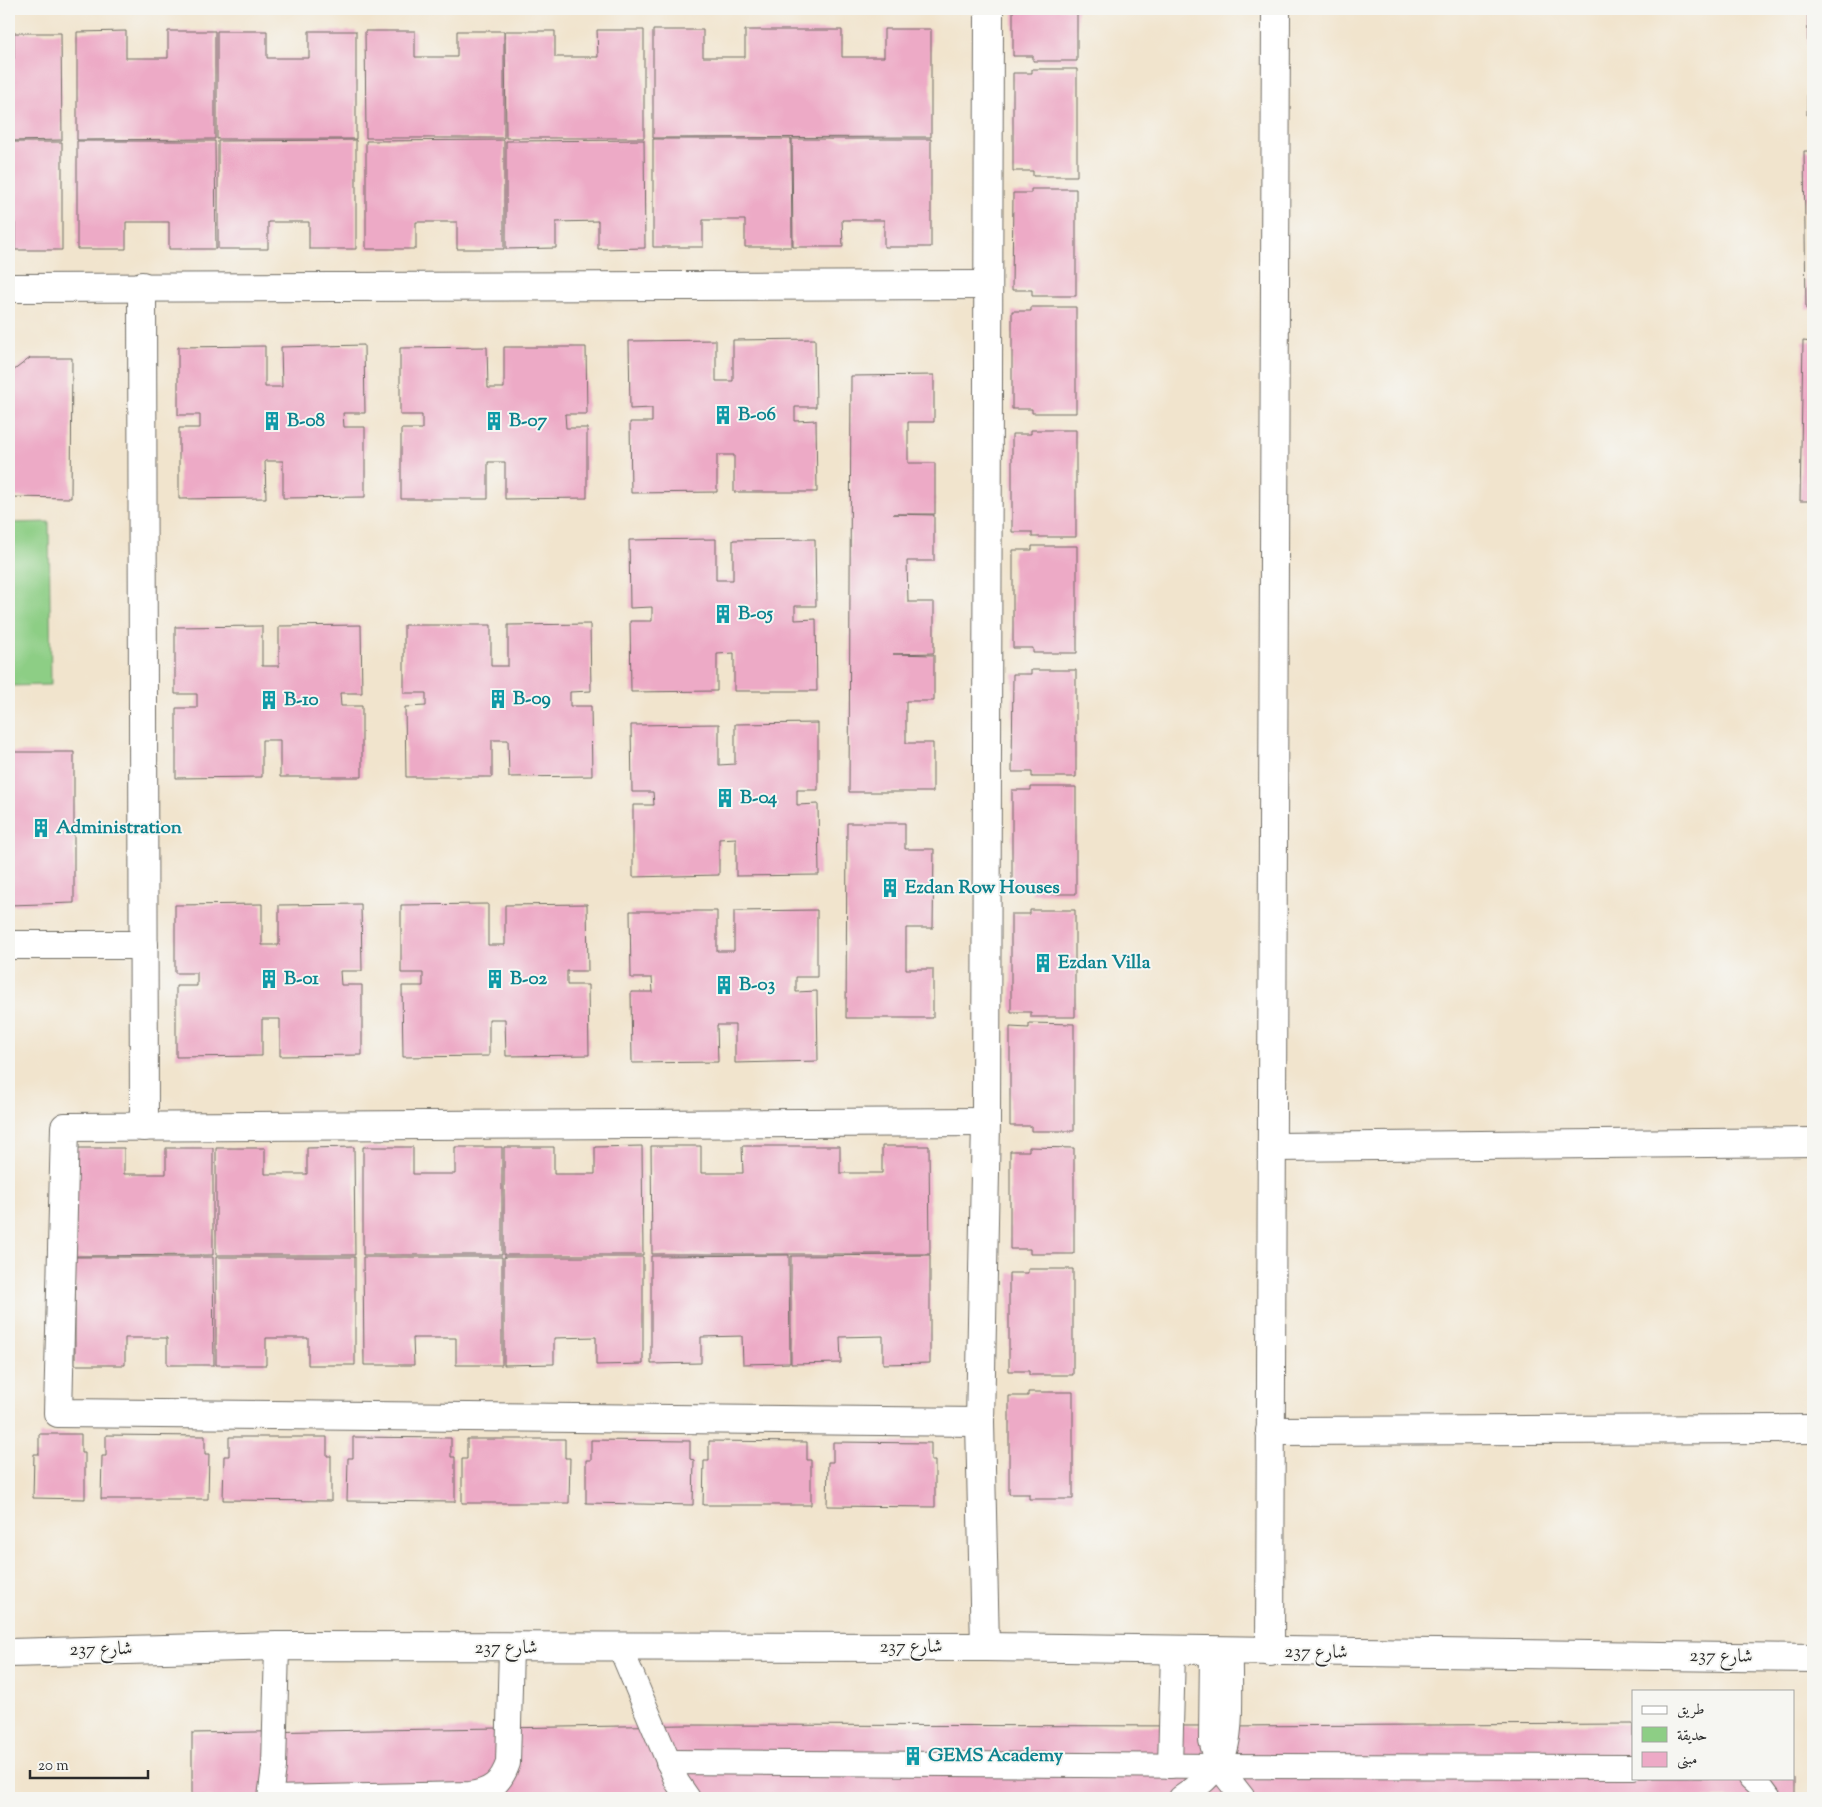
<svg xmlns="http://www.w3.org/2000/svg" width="1822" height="1807" viewBox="0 0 1822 1807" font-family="'Sorts Mill Goudy',Amiri,serif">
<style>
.green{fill:#8dce85;stroke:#5c7c58}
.building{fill:#edaac6}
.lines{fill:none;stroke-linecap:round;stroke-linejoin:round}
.lane-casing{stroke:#706c64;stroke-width:26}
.street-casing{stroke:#706c64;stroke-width:30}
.secondary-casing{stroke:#706c64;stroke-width:30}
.lane{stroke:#fff;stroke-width:24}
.street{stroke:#fff;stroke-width:28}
.secondary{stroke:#fff;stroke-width:28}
.labels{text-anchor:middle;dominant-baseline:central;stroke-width:4;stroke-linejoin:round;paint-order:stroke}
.culture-label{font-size:19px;font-weight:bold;fill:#0d838f;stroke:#f6f6f2;text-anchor:start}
.street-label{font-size:19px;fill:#2b2b2b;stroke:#f6f6f2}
</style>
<rect width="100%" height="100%" fill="#f6f6f2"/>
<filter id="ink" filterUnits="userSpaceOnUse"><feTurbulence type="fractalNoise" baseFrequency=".02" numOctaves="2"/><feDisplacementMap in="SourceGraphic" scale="10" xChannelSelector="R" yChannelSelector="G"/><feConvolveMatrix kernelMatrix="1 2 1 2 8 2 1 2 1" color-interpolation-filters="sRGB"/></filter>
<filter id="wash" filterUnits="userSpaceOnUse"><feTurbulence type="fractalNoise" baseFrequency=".0096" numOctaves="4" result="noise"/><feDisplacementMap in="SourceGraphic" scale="20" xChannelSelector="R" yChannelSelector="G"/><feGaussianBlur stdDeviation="1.12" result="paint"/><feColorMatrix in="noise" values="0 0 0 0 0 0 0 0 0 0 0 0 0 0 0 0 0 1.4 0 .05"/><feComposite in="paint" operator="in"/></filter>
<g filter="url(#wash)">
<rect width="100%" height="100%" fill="#f1e4cd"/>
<polygon class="green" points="49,522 51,685 9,686 9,523"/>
<g id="blocks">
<g class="building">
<polygon points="1013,9 1077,9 1077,61 1033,61 1033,56 1013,56"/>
<polygon points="1808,9 1813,9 1813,115 1807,115"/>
<polygon points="884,29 931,29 931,137 653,138 653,30 703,30 703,57 745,57 745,30 842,30 842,57 884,57"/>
<polygon points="597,30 644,30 644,138 506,138 505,31 555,31 555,57 598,57"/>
<polygon points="126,31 126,58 168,58 168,31 215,31 215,139 77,140 77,32"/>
<polygon points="217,31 267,31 267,58 309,58 309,31 356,31 356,139 217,139"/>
<polygon points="365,31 415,31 415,57 457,57 457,31 504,31 504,138 366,138"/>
<polygon points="14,33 61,33 62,140 9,141 9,59 14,59"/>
<polygon points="1032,69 1077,69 1077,176 1033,176 1033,171 1013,171 1013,73 1032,73"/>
<polygon points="653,139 791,139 792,247 745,247 745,220 703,220 703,247 653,247"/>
<polygon points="792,139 931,139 931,247 884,247 884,220 842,220 843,247 793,247"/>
<polygon points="356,140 356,249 309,249 309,222 268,222 268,249 218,249 218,141"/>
<polygon points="504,140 504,249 457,249 457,222 416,222 416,249 366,249 366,141"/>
<polygon points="644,140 645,248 598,249 598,221 556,222 556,248 506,249 506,141"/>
<polygon points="77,141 215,141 216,249 169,249 169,222 126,222 126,249 77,249"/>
<polygon points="9,142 62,142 62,250 15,250 15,223 9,223"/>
<polygon points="1804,151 1813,151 1813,309 1806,309"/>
<polygon points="1031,189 1076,189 1076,296 1032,296 1032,290 1012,290 1013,193 1031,193"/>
<polygon points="1031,307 1076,307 1076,413 1032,413 1032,409 1012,409 1012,311 1031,311"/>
<polygon points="815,339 816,407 795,407 795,421 816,420 817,492 734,492 734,455 717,455 717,492 631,493 630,422 652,422 652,408 630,409 629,341 716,340 716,381 733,381 733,340"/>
<polygon points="1803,341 1813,342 1813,501 1800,501"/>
<polygon points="364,345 365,413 343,413 344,427 365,427 365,497 283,498 283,461 265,461 266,498 179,499 179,428 200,428 200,415 178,415 178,347 265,346 265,387 282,387 281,347"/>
<polygon points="487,347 488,388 504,388 504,347 586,347 587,414 565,414 566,428 587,428 587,498 505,499 505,462 488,462 488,499 401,499 401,429 422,429 422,415 400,415 400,348"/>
<polygon points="30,358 72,358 71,498 9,497 9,374"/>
<polygon points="934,375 934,422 908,422 908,463 935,463 935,514 893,514 934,515 934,561 907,561 908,602 934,602 934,653 893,654 934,655 934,701 906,701 906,743 933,743 933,792 849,792 851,376"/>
<polygon points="1031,430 1076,430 1076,537 1032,537 1032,532 1012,532 1012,434 1031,434"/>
<polygon points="716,539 716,580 733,580 733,540 815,539 816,606 795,606 795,620 816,619 817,691 734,691 734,653 717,654 717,691 631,692 630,621 652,621 652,607 630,608 629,540"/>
<polygon points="1032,546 1077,546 1077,653 1033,653 1033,648 1013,648 1013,550 1032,550"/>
<polygon points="590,624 591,691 570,692 570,706 591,706 592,776 509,777 508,740 492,740 492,777 406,777 405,707 426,706 426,693 404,693 404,625 491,625 491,666 508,666 508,625"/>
<polygon points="361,625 362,693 340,693 341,706 362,706 362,777 280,777 280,740 262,740 262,777 176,778 176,708 197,708 197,694 175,694 175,627 262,626 262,666 279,666 279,626"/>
<polygon points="1031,670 1076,670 1076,777 1032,777 1032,772 1012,772 1013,674 1031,674"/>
<polygon points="818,723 818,790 797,790 797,805 818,804 819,875 736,876 736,838 719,839 719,875 633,877 633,805 654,805 653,792 632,792 631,725 719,724 719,765 735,764 735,724"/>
<polygon points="10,752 74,752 74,903 9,905"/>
<polygon points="1031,787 1076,787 1076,894 1032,894 1032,889 1012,888 1012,790 1031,790"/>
<polygon points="847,823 905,823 905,849 934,849 933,928 906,928 906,969 933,969 933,1018 846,1018"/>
<polygon points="262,904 262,945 279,945 279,905 361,904 362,971 340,971 341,985 362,985 362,1055 280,1056 280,1019 262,1019 262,1056 176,1057 176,986 197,986 197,973 175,973 175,905"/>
<polygon points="488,904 488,945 505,945 505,905 587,904 588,971 567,971 567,985 588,985 589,1055 506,1056 505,1019 489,1019 489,1056 403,1057 402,986 423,986 423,973 401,973 401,905"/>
<polygon points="817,910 817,977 796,977 796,992 817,991 818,1061 735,1063 735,1025 717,1025 718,1062 632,1063 631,992 653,992 652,978 631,978 630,911 717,911 717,951 734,951 734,911"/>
<polygon points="1030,910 1075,910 1075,1017 1031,1017 1031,1012 1011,1012 1011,914 1030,914"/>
<polygon points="1029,1023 1074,1024 1074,1131 1031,1131 1031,1126 1010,1126 1010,1027 1029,1028"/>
<polygon points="642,1146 643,1255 504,1255 504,1147 554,1147 554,1174 595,1174 595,1147"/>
<polygon points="651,1146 701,1146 701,1173 743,1173 742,1146 840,1146 840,1173 882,1173 882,1146 929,1146 930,1254 652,1254"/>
<polygon points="354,1147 355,1255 216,1255 216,1148 265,1148 265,1174 307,1174 307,1148"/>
<polygon points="363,1147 413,1147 413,1174 455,1174 455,1147 502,1147 502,1255 363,1255"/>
<polygon points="1029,1147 1074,1148 1074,1254 1030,1254 1030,1249 1010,1249 1010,1151 1029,1151"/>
<polygon points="75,1148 124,1148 124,1174 166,1174 166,1148 213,1148 213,1255 75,1256"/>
<polygon points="789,1255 790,1363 743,1364 742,1336 701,1337 701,1363 651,1364 651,1256"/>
<polygon points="930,1255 930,1363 883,1364 883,1336 840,1337 841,1363 791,1364 791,1256"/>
<polygon points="75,1257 213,1257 214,1365 167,1365 167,1338 125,1338 125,1365 75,1365"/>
<polygon points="216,1257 355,1257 355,1365 308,1365 308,1338 266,1338 266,1365 216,1365"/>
<polygon points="363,1257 502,1257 502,1365 456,1365 456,1338 413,1338 414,1365 364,1365"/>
<polygon points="504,1257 643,1257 643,1364 596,1365 596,1337 554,1338 554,1364 504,1365"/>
<polygon points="1028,1269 1073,1269 1073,1375 1029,1375 1029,1371 1009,1371 1009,1273 1028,1273"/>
<polygon points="1028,1392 1073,1392 1073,1499 1029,1499 1029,1494 1009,1494 1009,1396 1028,1396"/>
<polygon points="39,1434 81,1434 81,1453 85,1453 85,1499 33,1498 34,1454 39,1454"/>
<polygon points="106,1435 205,1436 205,1454 209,1454 208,1499 101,1499 102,1456 106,1456"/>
<polygon points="229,1437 327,1437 327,1456 331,1456 331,1501 223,1500 224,1456 229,1456"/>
<polygon points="353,1437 451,1438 451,1457 455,1457 455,1502 347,1501 348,1458 353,1458"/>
<polygon points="467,1439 565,1439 565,1458 570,1458 569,1503 462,1503 462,1459 467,1459"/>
<polygon points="591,1440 690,1441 690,1459 694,1460 693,1505 586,1503 586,1460 591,1460"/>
<polygon points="709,1441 807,1442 807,1460 811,1460 811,1505 703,1505 704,1461 709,1461"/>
<polygon points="833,1442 931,1443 931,1461 935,1461 935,1507 827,1506 828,1462 833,1462"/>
<polygon points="1633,1724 1633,1778 1795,1778 1795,1798 192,1798 192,1733 684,1725 1218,1726"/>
</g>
</g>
</g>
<g filter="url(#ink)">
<use href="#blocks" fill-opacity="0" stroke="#706c64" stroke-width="1"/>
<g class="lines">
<g class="lane-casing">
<g id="lane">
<polyline points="620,1647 677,1782 688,1798"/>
<polyline points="1212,1651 1211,1740 1218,1766"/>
<polyline points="668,1762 1218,1766"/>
<polyline points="1170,1766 1173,1651"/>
<polyline points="1751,1778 1761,1787 1769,1798"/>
<path d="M270,1798l200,-4c21,-3 31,-11 38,-31l3,-115"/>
<polyline points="270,1798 274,1767 277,1646"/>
<path d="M1181,1798c16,-11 33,-23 41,-40 12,-21 7,-81 8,-107"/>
<polyline points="1243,1798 1218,1766 1633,1767"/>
</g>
</g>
<g class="street-casing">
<g id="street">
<polyline points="142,286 144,1127"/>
<polyline points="9,288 987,285"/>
<polyline points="9,945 144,945"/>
<polyline points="1273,1147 1813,1142"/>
<polyline points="980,1422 58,1413 65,1127 986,1122"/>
<polyline points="1270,1431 1813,1429"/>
<polyline points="985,1647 980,1422 986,1122 989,9"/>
<polyline points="1270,1652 1276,9"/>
</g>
</g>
<g class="secondary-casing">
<polyline id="secondary" points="9,1653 277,1646 985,1647 1813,1658"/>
</g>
<use href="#lane" class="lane"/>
<use href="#street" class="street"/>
<use href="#secondary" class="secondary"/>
</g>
</g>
<defs>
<g id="building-bare" transform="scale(1.5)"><path d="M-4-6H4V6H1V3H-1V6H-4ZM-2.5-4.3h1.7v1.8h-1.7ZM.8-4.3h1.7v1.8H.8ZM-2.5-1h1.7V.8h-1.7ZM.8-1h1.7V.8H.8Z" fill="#0f9aa8" stroke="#f6f6f2" stroke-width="2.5" paint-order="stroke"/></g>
</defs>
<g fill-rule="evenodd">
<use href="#building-bare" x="723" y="415"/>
<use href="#building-bare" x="272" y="421"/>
<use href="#building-bare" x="494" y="421"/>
<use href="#building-bare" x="723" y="614"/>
<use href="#building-bare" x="498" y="699"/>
<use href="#building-bare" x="269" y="700"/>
<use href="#building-bare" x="725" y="798"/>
<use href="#building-bare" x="41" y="828"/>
<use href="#building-bare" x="890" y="888"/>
<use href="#building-bare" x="1043" y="963"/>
<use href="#building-bare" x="269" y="979"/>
<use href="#building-bare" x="495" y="979"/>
<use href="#building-bare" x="724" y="985"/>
<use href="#building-bare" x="913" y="1756"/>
</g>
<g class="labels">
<g class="culture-label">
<text x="738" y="415">B-06</text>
<text x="287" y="421">B-08</text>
<text x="509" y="421">B-07</text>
<text x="738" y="614">B-05</text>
<text x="513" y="699">B-09</text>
<text x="284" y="700">B-10</text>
<text x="740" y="798">B-04</text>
<text x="56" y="828">Administration</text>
<text x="905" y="888">Ezdan Row Houses</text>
<text x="1058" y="963">Ezdan Villa</text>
<text x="284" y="979">B-01</text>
<text x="510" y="979">B-02</text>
<text x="739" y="985">B-03</text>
<text x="928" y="1756">GEMS Academy</text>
</g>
<g class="street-label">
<text x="911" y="1647">شارع 237</text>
<text x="506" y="1648">شارع 237</text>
<text transform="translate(101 1650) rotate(-1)">شارع 237</text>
<text transform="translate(1316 1653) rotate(1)">شارع 237</text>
<text transform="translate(1721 1657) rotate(1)">شارع 237</text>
</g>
</g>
<rect width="1822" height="1807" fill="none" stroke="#f6f6f2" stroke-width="30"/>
<rect x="1632" y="1690" width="162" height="90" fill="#f6f6f2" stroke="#a5a5a2"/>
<rect x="1642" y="1706" width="25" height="8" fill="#ffffff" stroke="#a5a5a2"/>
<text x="1677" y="1714" font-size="15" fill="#2b2b2b">طريق</text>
<rect x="1642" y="1727" width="25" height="15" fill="#8dce85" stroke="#a5a5a2"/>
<text x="1677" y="1740" font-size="15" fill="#2b2b2b">حديقة</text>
<rect x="1642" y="1752" width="25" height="15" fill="#edaac6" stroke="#a5a5a2"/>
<text x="1677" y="1764" font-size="15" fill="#2b2b2b">مبنى</text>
<path d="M30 1770v8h118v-8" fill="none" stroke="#2b2b2b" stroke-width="2.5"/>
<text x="38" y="1770" font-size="15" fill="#2b2b2b" stroke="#f6f6f2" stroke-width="4" paint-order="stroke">20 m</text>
</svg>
